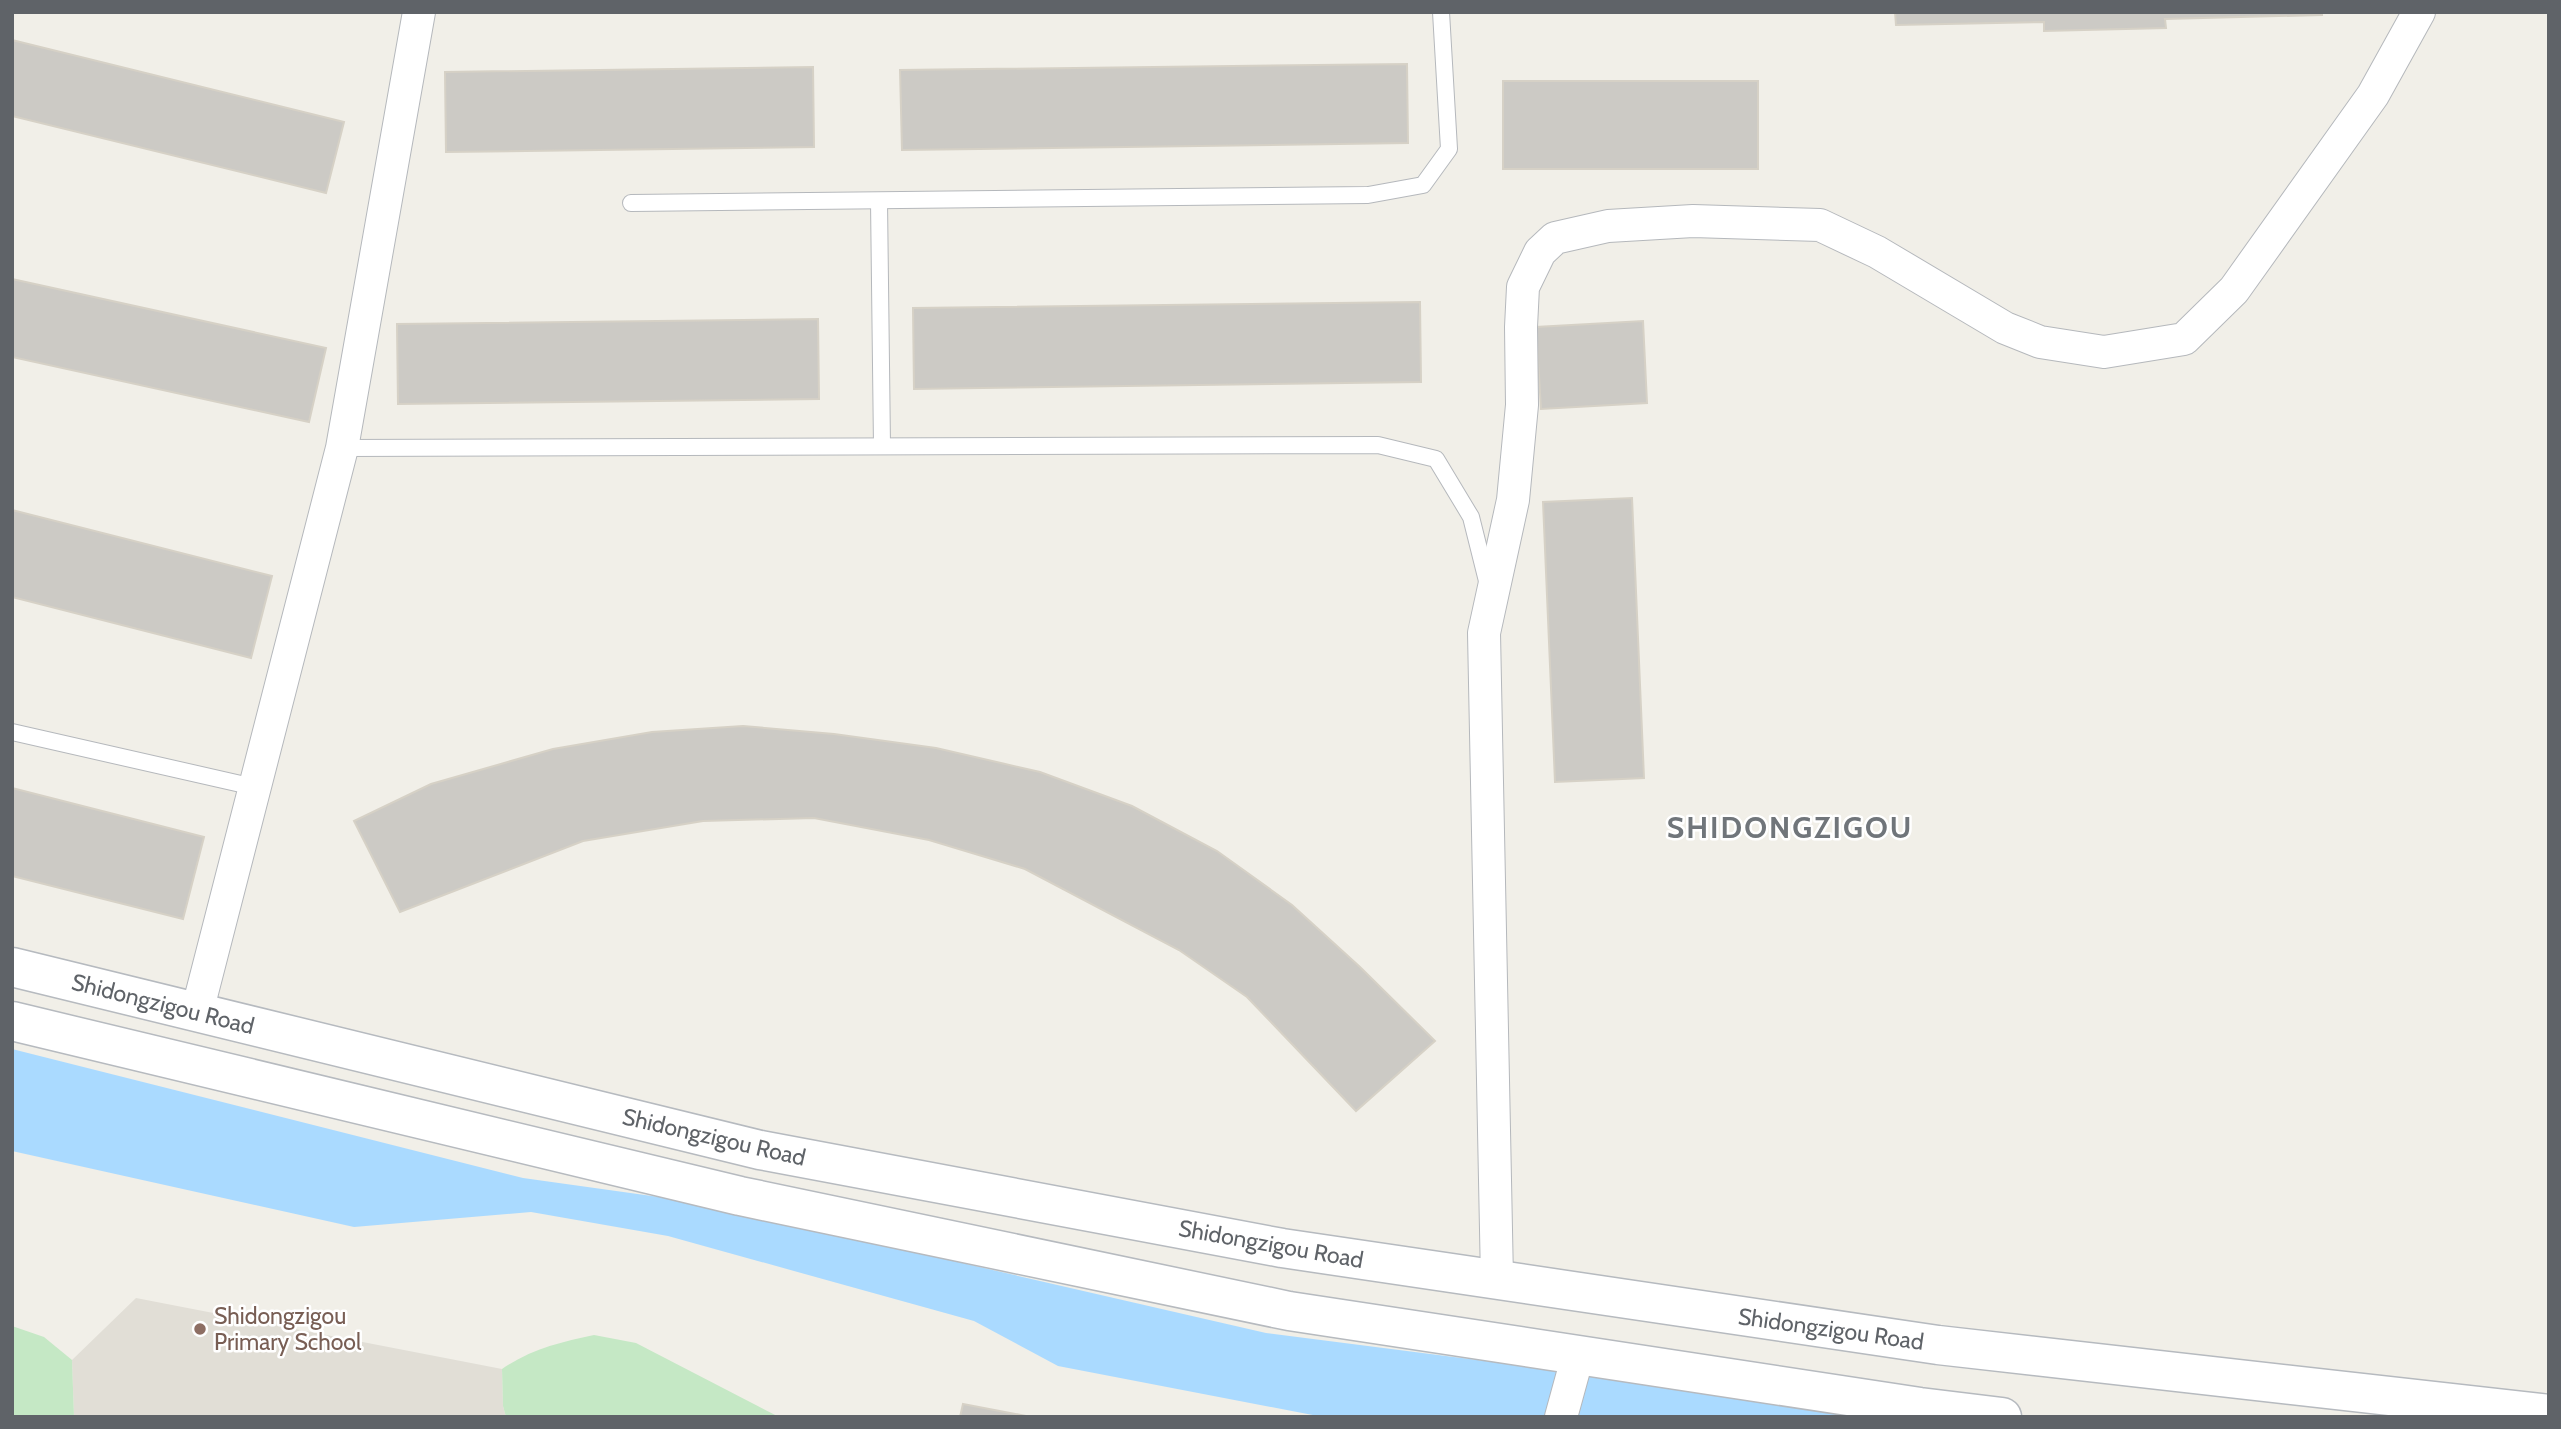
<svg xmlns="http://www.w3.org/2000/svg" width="2561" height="1429" viewBox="0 0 2561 1429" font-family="Cabin,sans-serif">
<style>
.education{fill:#e1ded6}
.green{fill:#c5e8c5}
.water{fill:#aadaff}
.building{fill:#cccac5;stroke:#d6d1c6;stroke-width:2}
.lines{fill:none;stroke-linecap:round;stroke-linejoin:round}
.service-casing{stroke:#b5b8bc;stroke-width:18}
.minor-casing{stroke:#b5b8bc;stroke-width:34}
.secondary-casing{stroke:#b6babf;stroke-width:41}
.service{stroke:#fff;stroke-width:16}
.minor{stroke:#fff;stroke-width:32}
.secondary{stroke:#fff;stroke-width:38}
.education-dot{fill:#8d6e63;stroke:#fff;stroke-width:2.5}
.labels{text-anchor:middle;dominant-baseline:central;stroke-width:5;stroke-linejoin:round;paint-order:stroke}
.street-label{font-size:23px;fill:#5f6368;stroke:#fff}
.education-label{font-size:23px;fill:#785e54;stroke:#fff;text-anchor:start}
.district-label{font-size:30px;font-weight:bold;letter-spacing:2px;fill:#70757a;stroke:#fff}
</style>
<rect width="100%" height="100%" fill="#f1efe8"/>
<polygon class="education" points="136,1298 502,1369 503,1406 506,1417 74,1417 72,1360"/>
<g class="green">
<polygon points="12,1326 44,1337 72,1360 74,1417 12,1417"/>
<path d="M594,1335l42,8 143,74h-273l-3,-11 -1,-37c29,-20 59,-27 92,-34z"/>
</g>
<polygon class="water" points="12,1049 523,1178 702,1203 1266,1333 1921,1417 1323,1417 1058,1366 974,1321 668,1236 531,1212 354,1227 12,1151"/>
<g class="building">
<polygon points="1895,12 2322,12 2322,15 2165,19 2166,28 2044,31 2044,22 1896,25"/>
<polygon points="12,40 344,122 326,193 12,116"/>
<polygon points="1407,64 1408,143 902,150 900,70"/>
<polygon points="813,67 814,147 446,152 445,72"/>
<rect x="1503" y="81" width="255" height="88"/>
<polygon points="12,279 326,348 309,422 12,357"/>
<polygon points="1420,302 1421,382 914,389 913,308"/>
<polygon points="818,319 819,399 398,404 397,324"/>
<polygon points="1643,321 1647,403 1541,409 1536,327"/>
<polygon points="1632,498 1644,778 1555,782 1543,502"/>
<polygon points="12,510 272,576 251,658 12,597"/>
<polygon points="743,726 834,734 936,748 1040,772 1132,806 1217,851 1292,905 1360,967 1435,1041 1356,1111 1247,997 1179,950 1025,869 929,840 814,818 703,821 583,841 400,912 354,821 431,784 553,749 652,732"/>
<polygon points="12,788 204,837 183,919 12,876"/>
<polygon points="963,1404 1031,1417 960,1417"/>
</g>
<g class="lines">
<g class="service-casing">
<g id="service">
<polyline points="879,201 882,446"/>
<polyline points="631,203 1368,195 1423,185 1449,149 1441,12"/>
<polyline points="342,448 1378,445 1436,459 1471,517 1488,585"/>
<polyline points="12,732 254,787"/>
</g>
</g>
<g class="minor-casing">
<g id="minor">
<polyline points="197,1012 342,448 419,12"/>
<polyline points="1497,1279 1484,633 1513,500 1522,405 1521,327 1523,287 1540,252 1555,238 1608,226 1693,221 1820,225 1877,252 2005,328 2040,342 2104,352 2184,339 2234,290 2373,95 2419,12"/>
<polyline points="1561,1417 1578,1355"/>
</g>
</g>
<g class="secondary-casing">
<g id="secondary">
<polyline points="12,967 760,1150 1282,1248 1938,1345 2549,1414"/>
<polyline points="12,1021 740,1196 1289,1311 1920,1407 2002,1417"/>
</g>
</g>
<use href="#service" class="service"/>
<use href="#minor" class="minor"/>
<use href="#secondary" class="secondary"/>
</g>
<circle class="education-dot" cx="200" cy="1329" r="7"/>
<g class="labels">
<g class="street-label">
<text transform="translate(163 1004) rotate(14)">Shidongzigou Road</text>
<text transform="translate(714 1137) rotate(13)">Shidongzigou Road</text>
<text transform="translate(1271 1244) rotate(10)">Shidongzigou Road</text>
<text transform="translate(1831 1329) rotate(8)">Shidongzigou Road</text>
</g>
<g class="education-label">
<text x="214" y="1316">Shidongzigou<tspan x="214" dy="26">Primary School</tspan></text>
</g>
<g class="district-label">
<text x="1790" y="827">SHIDONGZIGOU</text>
</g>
</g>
<rect width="2561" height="1429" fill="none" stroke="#5f6368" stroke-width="28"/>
</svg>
